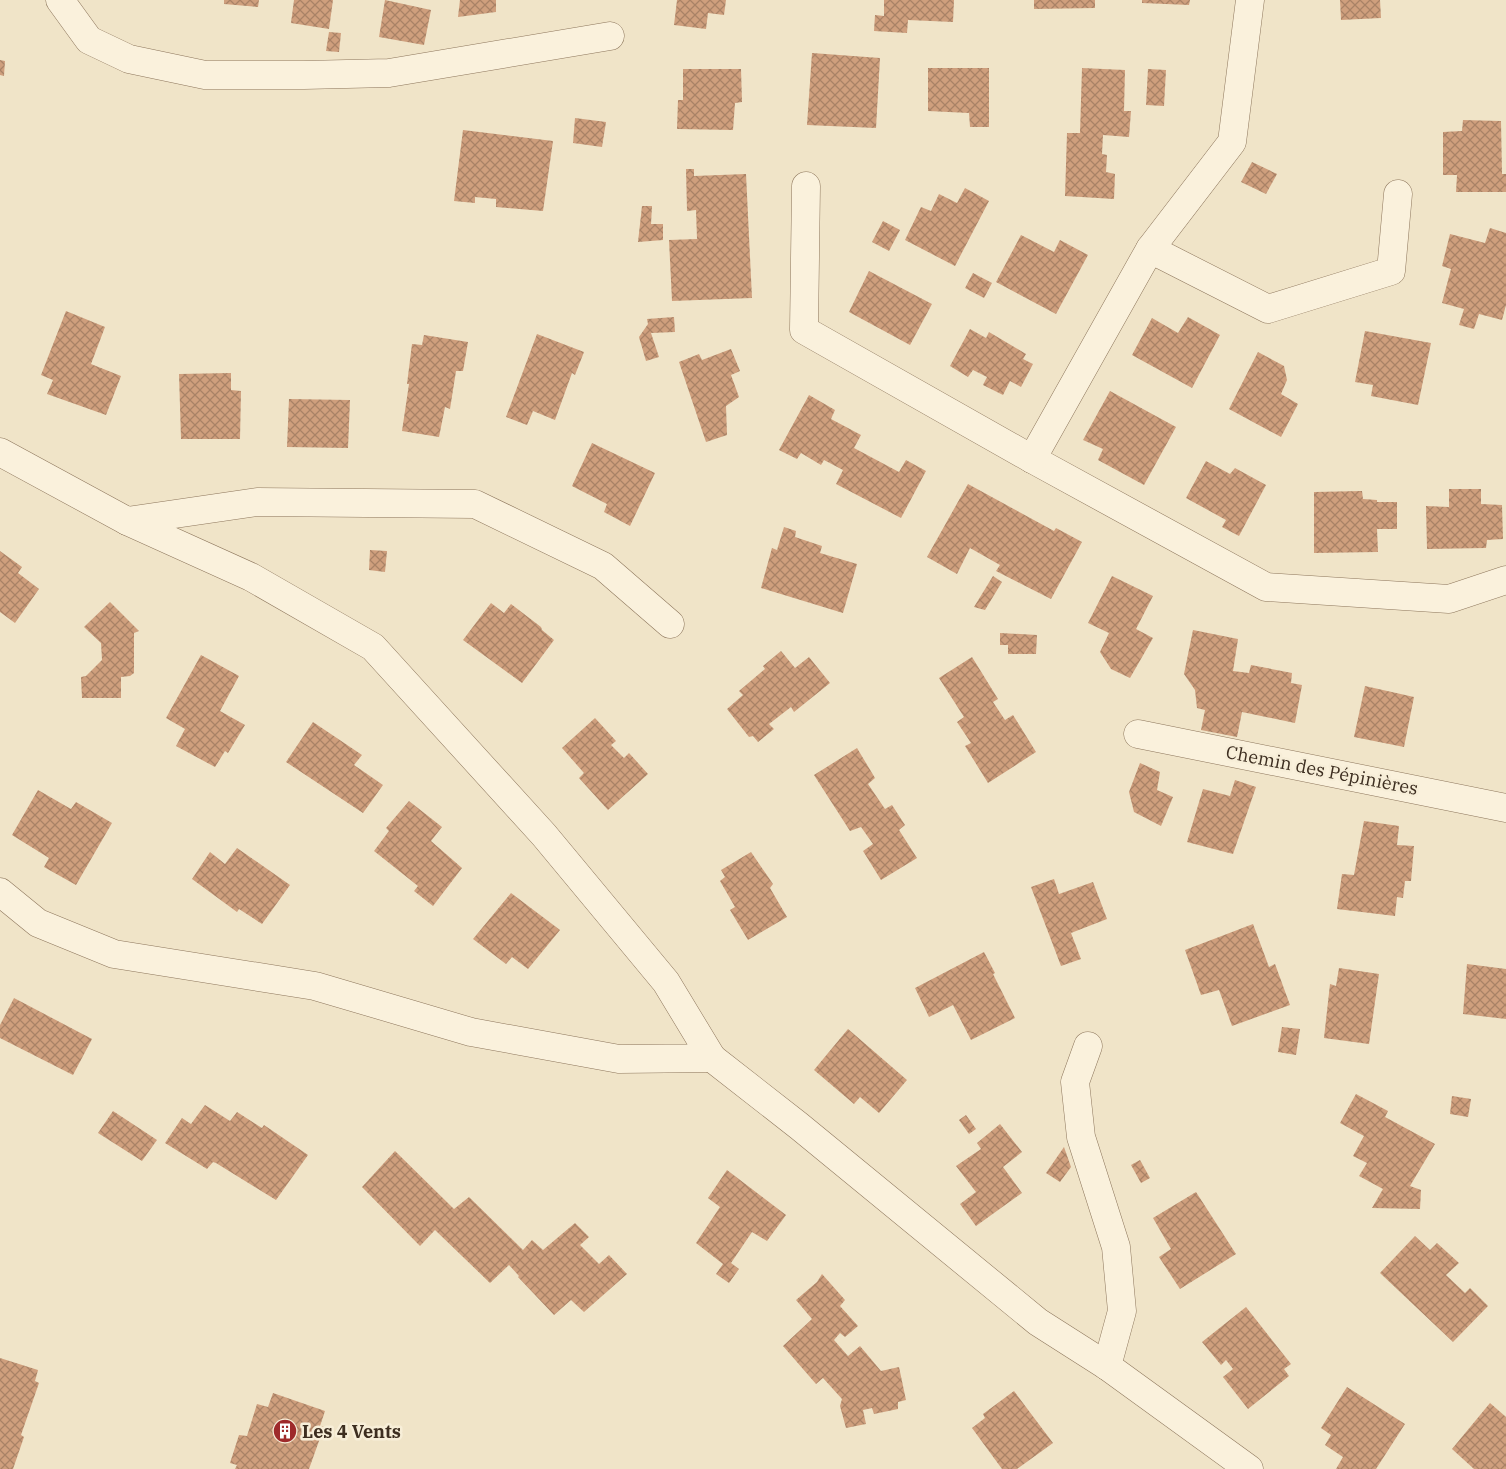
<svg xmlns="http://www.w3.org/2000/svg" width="1506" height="1469" viewBox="0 0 1506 1469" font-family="'IBM Plex Serif',serif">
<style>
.building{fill:url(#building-cross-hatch)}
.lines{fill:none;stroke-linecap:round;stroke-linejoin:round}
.minor-casing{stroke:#8d765c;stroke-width:29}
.minor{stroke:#faf1dc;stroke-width:28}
.labels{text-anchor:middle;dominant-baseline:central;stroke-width:5;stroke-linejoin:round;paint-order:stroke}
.street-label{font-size:18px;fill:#3d2e20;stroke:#f7eed8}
.poi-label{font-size:18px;font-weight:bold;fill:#3d2e20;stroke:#f7eed8;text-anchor:start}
</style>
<defs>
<pattern id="building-cross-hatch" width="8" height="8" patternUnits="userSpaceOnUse" patternTransform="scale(1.25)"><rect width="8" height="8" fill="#cf9f7d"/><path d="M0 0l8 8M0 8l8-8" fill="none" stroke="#a98266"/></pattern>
</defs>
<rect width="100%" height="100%" fill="#f0e4c8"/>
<g class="building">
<polygon points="224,0 259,0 258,7 224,4"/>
<polygon points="294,0 333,0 329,29 291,23"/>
<polygon points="385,0 431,10 424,45 379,37"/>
<polygon points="460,0 496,0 496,12 458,17"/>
<polygon points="677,0 726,0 724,15 708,13 706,29 674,25"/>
<polygon points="884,0 954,0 953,22 908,20 907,33 874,31 875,15 884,16"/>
<polygon points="1034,0 1095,0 1095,8 1034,9"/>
<polygon points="1142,0 1190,0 1189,5 1142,3"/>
<polygon points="1340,0 1380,0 1381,18 1341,20"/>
<polygon points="329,32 341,33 339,52 326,51"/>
<polygon points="812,53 880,58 876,128 807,125"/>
<polygon points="0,60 5,61 4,76 0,75"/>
<polygon points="928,68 989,68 989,127 970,127 969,113 928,111"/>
<polygon points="1082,68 1125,70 1124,111 1131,111 1129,137 1103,135 1102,154 1107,155 1106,172 1115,174 1114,199 1065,196 1067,133 1080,133"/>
<polygon points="683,69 741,69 742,102 735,103 733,130 677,129 678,100 683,100"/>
<polygon points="1148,69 1166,70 1164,106 1146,105"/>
<polygon points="575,118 606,122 602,147 573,143"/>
<polygon points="1463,120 1501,121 1502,174 1506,174 1506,192 1456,192 1457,175 1443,175 1443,132 1462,131"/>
<polygon points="463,130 553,141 543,211 496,207 496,199 475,197 475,203 454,201"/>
<polygon points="1252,162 1277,174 1266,194 1241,182"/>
<polygon points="686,169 694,169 694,176 746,174 752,298 672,301 669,240 697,239 696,210 687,211"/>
<polygon points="965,188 989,201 955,266 905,240 921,207 931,211 939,194 957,203"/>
<polygon points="642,206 652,206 651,224 663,224 663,240 638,242"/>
<polygon points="883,221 900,230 889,251 872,242"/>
<polygon points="1490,228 1506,233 1506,305 1502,320 1479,314 1474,329 1459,325 1464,309 1442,303 1451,269 1442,266 1450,234 1485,243"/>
<polygon points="1021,235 1054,252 1060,240 1088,255 1056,314 996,282"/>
<polygon points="869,271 932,304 910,345 849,312"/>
<polygon points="973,273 992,283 984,298 965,288"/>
<polygon points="66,311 105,327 91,364 121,376 106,415 47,394 53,380 41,375"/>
<polygon points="674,317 675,332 651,333 659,357 646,361 639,337 648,324 647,319"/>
<polygon points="1188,317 1220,335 1192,388 1132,355 1152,318 1178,333"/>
<polygon points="970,329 986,338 989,332 1026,354 1023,359 1033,364 1021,387 1010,381 1003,395 983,385 987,377 973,370 968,377 950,366"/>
<polygon points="1365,331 1431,343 1418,405 1371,396 1373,385 1355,382"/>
<polygon points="537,334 584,352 575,375 572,373 555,420 533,411 527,425 506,417"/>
<polygon points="424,335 468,342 463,371 456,371 450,409 445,407 439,437 402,431 409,384 407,384 412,344 422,345"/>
<polygon points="731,349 740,371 731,375 739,397 726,406 727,435 706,442 679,362 699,354 702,360"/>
<polygon points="1258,352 1284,366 1287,380 1281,394 1298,404 1281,437 1229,409"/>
<polygon points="231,373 231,390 241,391 240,439 181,439 179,374"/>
<polygon points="1110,391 1176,427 1144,485 1098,460 1103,449 1083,440"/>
<polygon points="809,395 835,410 831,419 861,435 854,448 899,472 906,460 926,471 901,518 836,484 843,470 824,460 821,465 801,453 797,459 779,450"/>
<polygon points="289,399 350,400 348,448 287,447"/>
<polygon points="592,443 655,473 630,526 604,512 607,504 572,486"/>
<polygon points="1206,461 1230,474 1235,468 1266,485 1239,536 1222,527 1226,520 1186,498"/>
<polygon points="968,484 1054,531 1056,528 1082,542 1051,599 996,571 1000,565 970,548 957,574 927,557"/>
<polygon points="1449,489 1481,489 1481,504 1502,505 1503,539 1487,540 1486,548 1427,549 1426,506 1449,507"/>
<polygon points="1362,491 1363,499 1377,500 1377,502 1397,502 1397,529 1377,529 1378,552 1314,553 1314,492"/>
<polygon points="784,527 796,531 795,537 822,546 820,553 857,564 843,613 761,588 772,548 777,550"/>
<polygon points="370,550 387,551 385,572 369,570"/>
<polygon points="0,551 22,567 18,573 39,589 15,623 0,612"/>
<polygon points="993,576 1002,582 985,610 974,607"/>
<polygon points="1112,576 1153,596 1136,629 1153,638 1130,678 1111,669 1100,652 1109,633 1088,623"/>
<polygon points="110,602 139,631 134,633 134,673 130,676 121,677 121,698 82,698 81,677 86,676 102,660 101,643 84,627"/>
<polygon points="491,603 504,613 511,604 541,627 542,630 554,640 522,683 463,640"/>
<polygon points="1193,630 1238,639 1233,671 1249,673 1251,665 1292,673 1291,683 1302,685 1295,723 1242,712 1237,737 1201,730 1205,710 1197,708 1195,690 1184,674"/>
<polygon points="1000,633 1037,635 1036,654 1008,654 1008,645 1000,645"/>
<polygon points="781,651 795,668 809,657 830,683 794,712 791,707 769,724 774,729 758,742 753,736 749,737 727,709 743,695 739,691 765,669 763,666"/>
<polygon points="201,655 239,676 220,711 245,725 228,753 225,751 215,767 176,746 185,729 166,718"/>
<polygon points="972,657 998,699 993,702 1005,720 1013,715 1036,752 988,783 965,746 971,743 957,722 964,717 939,678"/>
<polygon points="1365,686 1414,697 1404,747 1354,737"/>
<polygon points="595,718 616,741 611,745 624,758 629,753 648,774 608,810 579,778 584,773 562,748"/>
<polygon points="313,722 362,755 354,765 383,785 363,813 286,762"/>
<polygon points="857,748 875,778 868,784 885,809 892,805 905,825 899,830 917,858 881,880 863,851 873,844 861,827 850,831 814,775"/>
<polygon points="1140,763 1160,772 1157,790 1173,797 1161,826 1134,812 1129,792"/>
<polygon points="1235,780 1256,787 1233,854 1187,842 1203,789 1230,796"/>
<polygon points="38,790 71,809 76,802 112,823 76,885 44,867 49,858 12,835"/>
<polygon points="409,801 442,827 431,841 462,868 433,906 414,891 418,886 374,851 389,831 386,828"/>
<polygon points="1364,821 1399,826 1397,845 1414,846 1411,881 1405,881 1403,898 1397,897 1395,916 1337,909 1342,874 1354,875"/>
<polygon points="237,848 290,885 262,924 239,909 237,912 192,879 210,852 225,864"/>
<polygon points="751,852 773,884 770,888 787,917 748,940 730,910 735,907 720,881 725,877 721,870"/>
<polygon points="1054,879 1059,894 1093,882 1107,919 1071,933 1081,959 1061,966 1031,887"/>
<polygon points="511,893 560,930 528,969 512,957 506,964 473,939"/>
<polygon points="1253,924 1269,967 1275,964 1290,1005 1232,1026 1219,990 1201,995 1185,950"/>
<polygon points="984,952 995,973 993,974 1015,1018 971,1040 953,1005 929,1017 915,988"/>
<polygon points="1467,964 1506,969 1506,1019 1463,1014"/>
<polygon points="1339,968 1379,974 1369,1044 1324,1038 1330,984 1336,986"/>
<polygon points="14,998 92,1039 73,1075 0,1038 0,1025"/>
<polygon points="1282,1027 1300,1029 1296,1055 1278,1052"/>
<polygon points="848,1029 907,1080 879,1113 860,1097 854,1104 814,1070"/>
<polygon points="1356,1094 1388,1111 1385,1117 1435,1144 1410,1186 1421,1190 1420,1209 1372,1208 1383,1189 1359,1176 1367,1163 1353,1156 1364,1136 1340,1123"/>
<polygon points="1452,1096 1471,1099 1468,1117 1450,1114"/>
<polygon points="205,1105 230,1121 237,1112 262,1128 264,1125 308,1155 276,1200 216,1163 213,1162 207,1169 165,1143 182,1118 191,1124"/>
<polygon points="113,1111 157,1140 142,1161 98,1133"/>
<polygon points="966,1115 976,1129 969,1134 959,1120"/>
<polygon points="1000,1124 1022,1152 1003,1167 1022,1193 976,1226 960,1204 976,1192 956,1166 981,1149 977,1143"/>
<polygon points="1064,1147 1071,1167 1060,1182 1046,1173"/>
<polygon points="395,1151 454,1209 469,1197 523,1250 532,1240 543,1250 575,1223 589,1237 580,1245 599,1264 609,1255 627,1274 584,1312 571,1300 554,1315 518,1277 519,1276 509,1265 490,1283 435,1230 420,1246 362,1187"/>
<polygon points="1140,1160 1150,1178 1141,1183 1131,1165"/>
<polygon points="727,1170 786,1215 767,1241 752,1232 731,1263 739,1269 729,1283 716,1274 723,1264 696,1243 720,1207 708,1198"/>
<polygon points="1196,1192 1236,1254 1180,1289 1159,1257 1171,1249 1153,1218"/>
<polygon points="1415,1236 1430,1250 1437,1243 1459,1263 1446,1275 1465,1293 1470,1288 1488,1306 1453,1342 1380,1273"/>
<polygon points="822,1274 845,1300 840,1306 858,1326 845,1337 840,1333 834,1340 848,1356 860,1346 881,1371 899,1367 906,1400 898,1402 898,1409 874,1414 872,1408 863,1410 866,1424 846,1428 840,1406 842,1399 823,1378 816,1384 783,1346 812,1319 796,1300 817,1282"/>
<polygon points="1246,1307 1291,1364 1284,1369 1289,1376 1248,1409 1223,1377 1233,1369 1226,1360 1221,1365 1202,1342"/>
<polygon points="0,1358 38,1370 35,1381 39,1383 21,1435 24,1437 13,1469 0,1469"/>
<polygon points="1347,1387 1405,1424 1376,1469 1336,1469 1343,1457 1325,1445 1331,1435 1321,1428"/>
<polygon points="1014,1391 1053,1443 1017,1469 1002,1469 972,1428 985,1418 983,1414"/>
<polygon points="273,1393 325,1411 320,1426 324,1427 309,1469 235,1469 237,1465 230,1463 239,1435 247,1436 257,1404 268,1407"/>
<polygon points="1490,1403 1506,1417 1506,1469 1474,1469 1452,1449"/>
</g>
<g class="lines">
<g class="minor-casing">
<g id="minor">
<polyline points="60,0 89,40 129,59 205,75 304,75 389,73 610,36"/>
<polyline points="806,186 804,330 1032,459 1266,587 1449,599 1506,580"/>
<polyline points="1150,249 1232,142 1250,0"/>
<polyline points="0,452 127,521 251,577 373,647 544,835 666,982 712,1058 619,1059 471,1032 315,986 114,954 38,923 0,892"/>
<polyline points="1032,459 1150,249 1268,309 1391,271 1398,194"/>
<polyline points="127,521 257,502 475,504 603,566 670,624"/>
<polyline points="1138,734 1506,808"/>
<polyline points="1088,1046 1075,1082 1081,1137 1116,1247 1122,1311 1107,1366"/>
<polyline points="712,1058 799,1126 1038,1322 1107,1366 1249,1469"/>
</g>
</g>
<use href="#minor" class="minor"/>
</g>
<defs>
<g id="building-disc" transform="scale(1.25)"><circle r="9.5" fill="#9e2a2b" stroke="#f7eed8"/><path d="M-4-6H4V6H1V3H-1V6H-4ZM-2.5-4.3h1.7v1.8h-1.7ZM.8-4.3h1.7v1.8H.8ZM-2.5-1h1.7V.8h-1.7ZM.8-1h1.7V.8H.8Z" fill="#fff"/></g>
</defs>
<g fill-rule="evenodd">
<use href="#building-disc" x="285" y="1431"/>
</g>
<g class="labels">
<g class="street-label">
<text transform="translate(1322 770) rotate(11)">Chemin des Pépinières</text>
</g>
<g class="poi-label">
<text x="302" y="1431">Les 4 Vents</text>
</g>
</g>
</svg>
